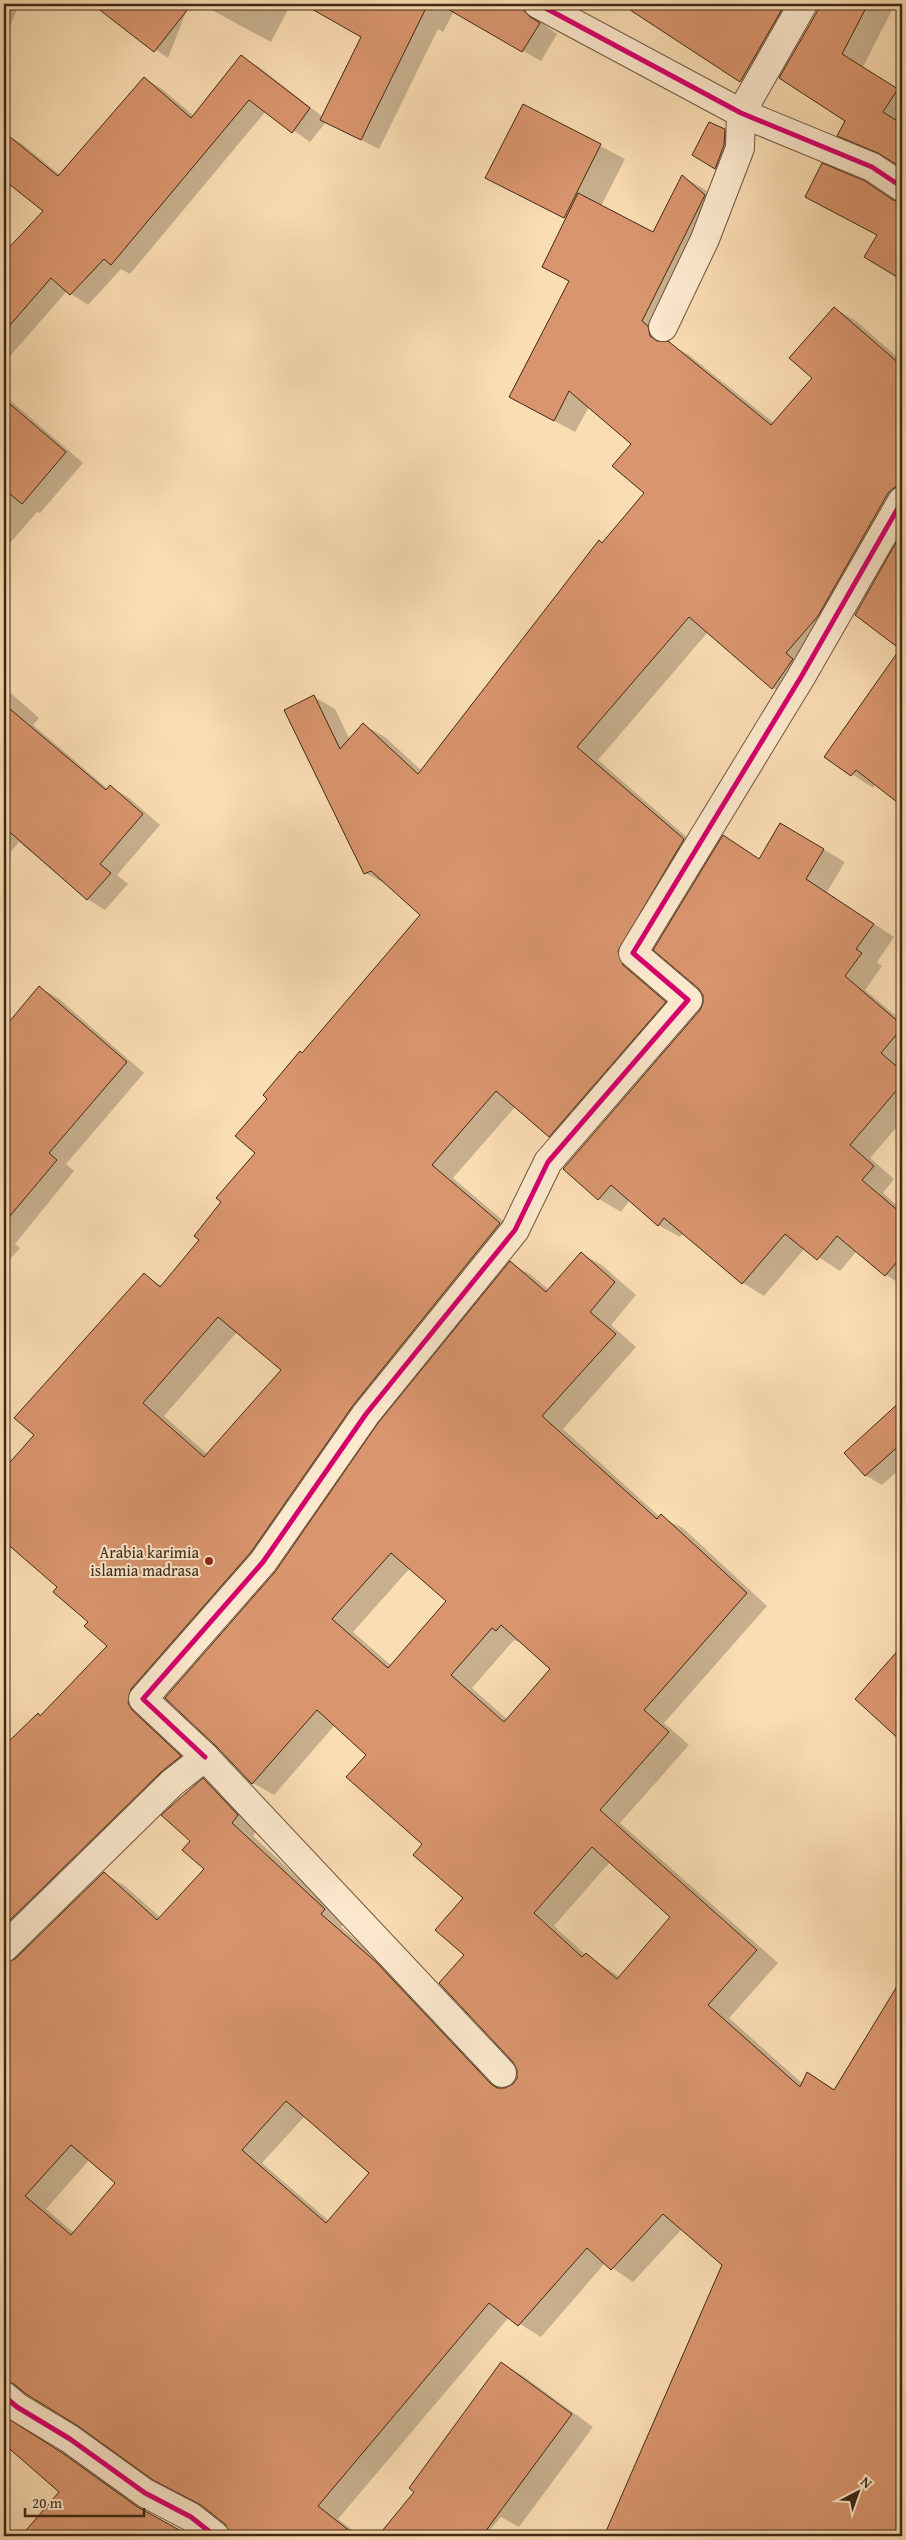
<svg xmlns="http://www.w3.org/2000/svg" width="906" height="2540" viewBox="0 0 906 2540" font-family="'Gentium Book Plus',serif">
<style>
.shadow{fill:#0003;fill-rule:evenodd}
.building{fill:#d9956d;stroke:#402815;fill-rule:evenodd}
.lines{fill:none;stroke-linecap:round;stroke-linejoin:round}
.street-casing{stroke:#6f553c;stroke-width:30}
.street{stroke:#fce9ce;stroke-width:28}
.cycleway-casing{stroke:#fce9ce;stroke-width:8}
.cycleway{stroke:#d6006c;stroke-width:5}
.poi-dot{fill:#8f2418;stroke:#fce9ce;stroke-width:2}
.labels{text-anchor:middle;dominant-baseline:central;stroke-width:4;stroke-linejoin:round;paint-order:stroke}
.poi-label{font-size:16px;fill:#402815;stroke:#fce9ce;text-anchor:end}
</style>
<rect width="100%" height="100%" fill="#fbddb3"/>
<filter id="stains"><feTurbulence type="fractalNoise" baseFrequency=".004" numOctaves="4"/><feColorMatrix values="0 0 0 0 .2 0 0 0 0 .09 0 0 0 0 .02 0 0 0 .5 -.17"/></filter>
<radialGradient id="worn" r=".72"><stop offset=".6" stop-color="#630" stop-opacity="0"/><stop offset="1" stop-color="#630" stop-opacity=".3"/></radialGradient>
<g class="shadow">
<polygon points="4,4 19,4 9,29 4,27"/>
<polygon points="143,4 189,4 168,58 124,27"/>
<polygon points="213,4 291,4 271,42 210,9"/>
<polygon points="306,4 545,4 540,15 542,23 557,34 541,61 454,11 443,32 438,29 379,149 326,122 310,142 266,111 130,274 121,269 88,305 67,291 4,363 4,255 45,211 4,178 4,134 22,144 60,175 144,78 162,89 194,116 241,57 259,67 323,117 363,36"/>
<polygon points="643,4 815,4 762,94 637,13"/>
<polygon points="820,4 895,4 863,67 902,92 902,167 839,135 846,120 818,12"/>
<path d="M523,106l102,53 -24,47 52,27 29,-57 22,13 22,19 -63,126 6,5 1,5 19,11 85,68 39,-46 21,-69 22,13 46,40v158l-108,181 -21,-12 -65,-56 -110,128 107,93 -67,111 49,51 -116,133 -21,-12 -34,-30 -63,72 68,58 -369,465 50,68 -192,187v7l94,-90 21,13 36,32 45,-49 -14,-29 12,-60 21,12 34,36 -6,8 93,86 -5,5 57,49 107,114 9,-5 4,-7 1,-8 -53,-115 -1,-57 -41,-54 -56,-89 -33,-30 -61,70 -21,-12 23,-210 234,-310 21,12 18,15 32,-37 22,13 33,29 -25,30 25,22 -73,82 97,88 23,11 84,78 -103,117 25,22 -69,78 158,140 -49,55 74,66 5,-11 27,17 58,-95 9,5v536h-297l119,-271 -42,-36 -49,53 -28,-19 -64,74 -32,-20 -171,202 22,17h-129v-6l-5,-7 -21,-16 -179,-114h-5l-10,22 18,18 54,33 70,50 38,20h-168l38,-44 -57,-50v-694l34,-33 3,2 67,-71 -50,-59 -54,-47v-69l31,-36 109,-160 18,11 39,-46 22,-38 34,-49 12,-54 34,-45 119,-139 -34,-30 -23,-12 -51,-176 21,12 15,31 14,-15 21,12 37,34 224,-278 -14,-49 -43,-37 -14,25 -43,-23 38,-127 -3,-62 -56,-29zM237,1332l46,38 -75,85 -44,-39zM410,1568l38,33 -56,65 -39,-34zM514,1640l4,2 1,-2 33,29 -44,51 -36,-32zM610,1862l62,55 -52,60 -34,-22 -32,-29zM305,2116l66,57 -42,48 -67,-58zM90,2159l27,24 -43,50 -28,-24z"/>
<polygon points="724,130 749,145 740,182 694,155"/>
<polygon points="878,190 902,205 902,278 865,256 878,235"/>
<polygon points="4,395 83,463 40,513 37,512 4,550"/>
<polygon points="902,534 902,649 856,614"/>
<polygon points="4,687 39,718 33,725 108,789 110,787 128,797 160,825 117,875 128,884 105,910 87,899 19,842 4,860"/>
<polygon points="877,727 902,745 902,805 876,784 873,788 826,757"/>
<polygon points="724,837 760,859 802,837 845,862 827,892 894,937 877,962 882,966 865,990 902,1021 902,1121 870,1158 894,1179 883,1193 902,1210 902,1285 886,1275 857,1251 840,1271 805,1248 764,1296 743,1283 684,1232 680,1237 658,1225 630,1200 621,1212 599,1199 564,1169 701,1011 704,1004"/>
<polygon points="40,988 58,998 144,1073 66,1164 74,1171 15,1244 20,1248 4,1266 4,1038 6,1036 4,1030"/>
<polygon points="894,1409 902,1414 902,1467 882,1485 865,1475"/>
<polygon points="896,1656 902,1660 902,1741 856,1699"/>
<polygon points="502,2363 523,2376 593,2427 519,2527 501,2517 485,2536 379,2536 416,2491"/>
</g>
<g class="building">
<polygon points="92,4 192,4 154,52"/>
<polygon points="303,4 428,4 361,140 320,120 361,37"/>
<polygon points="439,4 518,4 530,17 540,23 522,52"/>
<polygon points="621,4 785,4 740,82"/>
<polygon points="819,4 868,4 842,54 898,89 883,112 902,124 902,168 878,153 837,136 845,121 779,78 817,12"/>
<polygon points="241,55 310,108 292,133 249,100 111,265 104,259 70,295 51,278 4,332 4,253 43,211 4,180 4,132 58,176 144,77 191,118"/>
<polygon points="523,104 601,144 564,218 485,178"/>
<polygon points="709,122 725,129 724,145 715,169 692,155"/>
<polygon points="822,163 865,181 893,200 902,202 902,280 864,257 877,235 805,197"/>
<path d="M682,175l23,20 -63,126 6,5 2,10 7,5h11l103,84 41,-47 -23,-20 45,-51 68,59v119l-7,2 -7,6 -70,123 -32,37 7,6 -21,30 -83,-72 -112,130 107,92 -66,112 5,14 43,37 -117,135 -53,-46 -64,74 68,58 -146,181 -103,148 -120,137 -3,14 4,7 49,46 -20,16 -157,154v-180l34,-33 2,3 67,-70 -23,-20 4,-4 -35,-30 4,-5 -53,-46v-72l30,-34 -20,-17 130,-145 16,14 39,-47 -5,-4 27,-34 -5,-4 39,-45 -20,-17 32,-37 -4,-4 37,-44 2,2 118,-138 -49,-44 -7,3 -80,-164 30,-15 26,54 23,-26 55,51 181,-234 3,3 42,-50 -32,-27 19,-22 -62,-53 -15,30 -45,-24 60,-116 -27,-14 36,-74 75,39zM218,1317l63,53 -77,87 -61,-54z"/>
<polygon points="4,399 66,452 22,504 4,489"/>
<polygon points="902,532 902,806 856,770 851,776 824,757 900,649 855,615"/>
<polygon points="4,704 106,790 110,785 143,814 100,864 111,873 87,900 4,827"/>
<polygon points="780,823 824,849 806,879 874,924 856,949 862,953 845,976 902,1025 902,1028 881,1053 902,1071 902,1084 850,1145 874,1166 862,1180 902,1214 902,1256 885,1276 837,1236 817,1260 785,1234 742,1284 664,1218 658,1226 611,1185 598,1200 563,1169 700,1010 703,1003 703,995 698,988 653,950 723,835 759,859"/>
<polygon points="39,986 127,1062 49,1153 57,1160 4,1223 4,1028"/>
<path d="M581,1252l34,30 -25,30 26,22 -74,82 115,103 4,-5 86,79 -103,117 25,22 -69,78 157,140 -49,55 92,82 7,-15 27,18 68,-112v558h-298l118,-271 -59,-51 -52,56 -24,-22 -69,78 -29,-23 -171,203 38,30h-126l-5,-12 -24,-19 -48,-25 -75,-54 -52,-32 -12,-10 -10,-3v-418l11,-4 89,-87 53,48 47,-51 -22,-19 8,-9 -29,-26 42,-37 35,37 -6,8 93,86 -4,5 55,48 115,122 6,4h8l8,-4 4,-6v-8l-4,-8 -74,-79 25,-28 -29,-25 28,-32 -50,-43 9,-11 -76,-67 20,-22 -49,-45 -65,74 -36,-38 -51,-48 110,-126 103,-149 132,-162 36,31zM391,1553l55,48 -58,67 -56,-49zM501,1625l49,44 -46,53 -53,-47 41,-47 4,3zM592,1847l78,70 -53,62 -31,-26 -4,4 -48,-44zM286,2101l83,72 -43,50 -84,-73zM71,2145l44,38 -44,52 -46,-39z"/>
<polygon points="902,1400 902,1443 865,1476 844,1453"/>
<polygon points="902,1646 902,1742 855,1699"/>
<polygon points="501,2362 572,2414 482,2536 378,2536 414,2492 409,2488"/>
<polygon points="4,2416 61,2452 136,2506 190,2536 21,2536 59,2492 4,2444"/>
</g>
<g class="lines">
<g class="street-casing">
<g id="street">
<polyline points="538,4 741,113 872,167 902,187"/>
<polyline points="663,327 705,239 740,148 741,113 803,4"/>
<polyline points="205,1757 143,1699 263,1562 366,1414 515,1230 548,1162 688,1000 633,953 801,677 902,501"/>
<polyline points="4,1948 172,1783 205,1757 502,2073"/>
<polyline points="4,2396 17,2407 70,2439 145,2493 191,2517 215,2536"/>
</g>
</g>
<use href="#street" class="street"/>
<g class="cycleway-casing">
<g id="cycleway">
<polyline points="538,4 741,113 872,167 902,187"/>
<polyline points="205,1757 143,1699 263,1562 366,1414 515,1230 548,1162 688,1000 633,953 801,677 902,501"/>
<polyline points="4,2396 17,2407 70,2439 145,2493 191,2517 215,2536"/>
</g>
</g>
<use href="#cycleway" class="cycleway"/>
</g>
<circle class="poi-dot" cx="209" cy="1561" r="5"/>
<g class="labels">
<g class="poi-label">
<text x="199" y="1552">Arabia karimia<tspan x="199" dy="18">islamia madrasa</tspan></text>
</g>
</g>
<rect width="906" height="2540" fill="none" stroke="#fbddb3" stroke-width="20"/>
<rect x="5" y="5" width="896" height="2530" fill="none" stroke="#402815" stroke-width="2.5"/>
<rect x="10" y="10" width="886" height="2520" fill="none" stroke="#402815"/>
<g transform="translate(858 2492) rotate(41)" stroke="#fce9ce" stroke-width="4" paint-order="stroke">
<path d="M0-4L9 19L0 12L-9 19Z" fill="#402815"/>
<text y="-8" font-size="14" font-weight="bold" text-anchor="middle" fill="#402815">N</text>
</g>
<path d="M25 2508v8h119v-8" fill="none" stroke="#402815" stroke-width="2.5"/>
<text x="32" y="2508" font-size="15" fill="#402815" stroke="#fce9ce" stroke-width="4" paint-order="stroke">20 m</text>
<rect width="100%" height="100%" filter="url(#stains)"/>
<rect width="100%" height="100%" fill="url(#worn)"/>
</svg>
